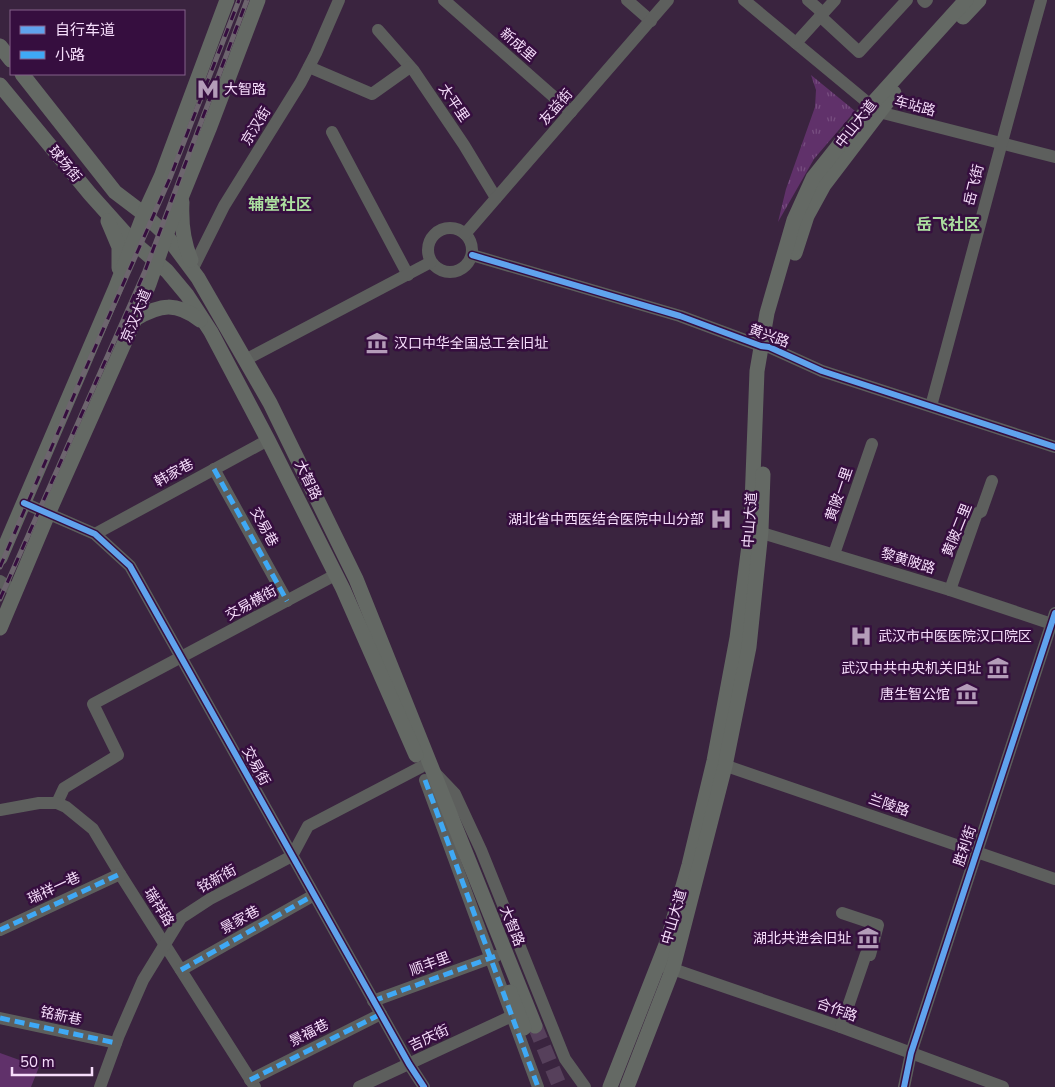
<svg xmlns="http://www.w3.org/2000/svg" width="1055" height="1087" viewBox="0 0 1055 1087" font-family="'Nunito Sans','Noto Sans SC',sans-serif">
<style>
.park{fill:url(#park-tufts)}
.garden{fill:#60316a}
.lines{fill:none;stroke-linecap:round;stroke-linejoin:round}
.major-tunnel{stroke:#56405b;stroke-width:15;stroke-dasharray:15 8;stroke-linecap:butt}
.minor{stroke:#5d5f5d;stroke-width:12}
.major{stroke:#646964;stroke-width:15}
.rail-casing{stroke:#6d656e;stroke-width:5}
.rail{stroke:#360e3f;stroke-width:3;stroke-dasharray:9;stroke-linecap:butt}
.quiet{stroke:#3fa9f5;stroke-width:5;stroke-dasharray:10 5;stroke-linecap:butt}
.cycleway-casing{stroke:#360e3f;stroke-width:9}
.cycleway{stroke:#60a3ed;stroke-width:6}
.labels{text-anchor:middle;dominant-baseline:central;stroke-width:5;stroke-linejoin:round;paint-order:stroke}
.street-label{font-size:14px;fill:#f6ddfb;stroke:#360e3f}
.poi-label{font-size:14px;fill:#f6ddfb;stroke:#360e3f;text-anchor:end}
.quarter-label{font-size:16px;font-weight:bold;fill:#acdfa0;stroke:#360e3f}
</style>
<defs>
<pattern id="park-tufts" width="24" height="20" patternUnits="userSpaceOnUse" patternTransform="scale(1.25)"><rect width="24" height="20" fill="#60316a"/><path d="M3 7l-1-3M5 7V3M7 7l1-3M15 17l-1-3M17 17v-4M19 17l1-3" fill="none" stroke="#774e80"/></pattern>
</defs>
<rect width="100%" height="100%" fill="#3a243f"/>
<polygon class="park" points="811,75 855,111 814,159 778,222 786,189 815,107 816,90"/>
<polygon class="garden" points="0,1053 39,1067 31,1087 0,1087"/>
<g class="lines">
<polyline class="major-tunnel" points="535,1026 560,1087"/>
<g class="minor">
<polyline points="444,0 571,112"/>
<polyline points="627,0 651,21"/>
<polyline points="744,0 879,112 1055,157"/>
<polyline points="808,0 823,13"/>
<polyline points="923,0 925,2 927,0"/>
<polyline points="820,16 859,52 907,0"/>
<polyline points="378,30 414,71 464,145 496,198"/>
<polyline points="796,43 835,0"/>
<polyline points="309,67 372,94 410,67"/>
<polyline points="332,132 408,275"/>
<circle cx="450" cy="250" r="22"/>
<polyline points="465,234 668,0"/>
<polyline points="472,255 680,316 761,346 769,347 822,371 1055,447"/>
<polyline points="194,266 224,206 301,82 316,53 339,0"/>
<polyline points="245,360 431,262"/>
<path d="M931,406c37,-135 72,-271 110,-406"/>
<polyline points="214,469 287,601"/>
<polyline points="24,503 95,534 130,566 409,1064 424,1087"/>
<polyline points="752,530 950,590 1055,625"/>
<polyline points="95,534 268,440"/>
<polyline points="834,554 872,444"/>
<polyline points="0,581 16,592"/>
<polyline points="950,590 977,513 981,512 992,481"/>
<polyline points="718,763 1055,879"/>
<polyline points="435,773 455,794 481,850 565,1059 585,1087"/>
<polyline points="425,780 538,1087"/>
<polyline points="57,803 64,788 118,755 93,704 335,575"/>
<polyline points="0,810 39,803 57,803 66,807 93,829 120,874 255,1087"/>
<polyline points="0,930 120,874"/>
<polyline points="664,966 841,1027 1003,1087"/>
<polyline points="181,970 314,895"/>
<polyline points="373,1001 496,956"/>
<polyline points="0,1018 116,1043"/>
<polyline points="841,1027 866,954 870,955 878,925 842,913"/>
<polyline points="250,1080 381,1014"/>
<polyline points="100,1087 119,1035 143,980 181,918 210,899 292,856 308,826 421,767"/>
<polyline points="359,1087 512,1016"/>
<polyline points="904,1087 911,1053 1055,613"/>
</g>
<g class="major">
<polyline points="963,17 979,0"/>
<polyline points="0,46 11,60"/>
<polyline points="22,74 115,192 144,214 166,235 198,278 270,403 356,579 535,1026"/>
<polyline points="0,85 90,194 133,242 167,271 187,295 211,332 268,440 343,589 416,755"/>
<path d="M182,202c-1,20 1,40 9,58"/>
<polyline points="108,221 119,247 119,268"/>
<polyline points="795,253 807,216 824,185 894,93"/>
<path d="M135,319c26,-15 41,-17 65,1"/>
<polyline points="0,558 116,287 144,214 161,177 227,0"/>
<polyline points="0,628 48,514 135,319 149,284 166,235 209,129 258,0"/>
<polyline points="510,992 524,1028"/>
<polyline points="610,1087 667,942 689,865 714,761 737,638 751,530 757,371 767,313 794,220 813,178 871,105 966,0"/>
<polyline points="627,1087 673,968 725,766 749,647 761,531 763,474"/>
</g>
<g class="rail-casing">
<g id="rail">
<polyline points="0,567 75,393 170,178 239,0"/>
<polyline points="0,599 145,271 247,0"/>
</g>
</g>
<use href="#rail" class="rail"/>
<g class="quiet">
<polyline points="214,469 287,601"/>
<polyline points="425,780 538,1087"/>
<polyline points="0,930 120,874"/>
<polyline points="181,970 314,895"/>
<polyline points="373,1001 496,956"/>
<polyline points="0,1018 116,1043"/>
<polyline points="250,1080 381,1014"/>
</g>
<g class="cycleway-casing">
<g id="cycleway">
<polyline points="472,255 680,316 761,346 769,347 822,371 1055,447"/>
<polyline points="24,503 95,534 130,566 409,1064 424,1087"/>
<polyline points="904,1087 911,1053 1055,613"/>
</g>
</g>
<use href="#cycleway" class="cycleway"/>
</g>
<defs>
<g id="metro-bare" transform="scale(1.725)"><path d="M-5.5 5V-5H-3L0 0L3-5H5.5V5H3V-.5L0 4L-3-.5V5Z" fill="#b49cb9" stroke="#360e3f" stroke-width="2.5" paint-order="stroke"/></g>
<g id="museum-bare" transform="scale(1.725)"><path d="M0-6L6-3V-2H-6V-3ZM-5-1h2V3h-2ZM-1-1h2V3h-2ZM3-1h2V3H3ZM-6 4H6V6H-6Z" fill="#b49cb9" stroke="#360e3f" stroke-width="2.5" paint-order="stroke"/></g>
<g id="hospital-bare" transform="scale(1.725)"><path d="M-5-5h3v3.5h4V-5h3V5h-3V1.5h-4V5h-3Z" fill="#b49cb9" stroke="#360e3f" stroke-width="2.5" paint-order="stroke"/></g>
</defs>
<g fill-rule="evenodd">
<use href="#metro-bare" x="208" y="89"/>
<use href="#museum-bare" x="377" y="343"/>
<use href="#hospital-bare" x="721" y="519"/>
<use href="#hospital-bare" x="861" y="636"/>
<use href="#museum-bare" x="998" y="668"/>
<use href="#museum-bare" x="967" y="694"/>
<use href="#museum-bare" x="868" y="938"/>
</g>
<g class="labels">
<g class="street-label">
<text transform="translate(518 45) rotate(41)">新成里</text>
<text transform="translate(454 103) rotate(56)">太平里</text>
<text transform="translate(915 106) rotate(15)">车站路</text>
<text transform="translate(556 107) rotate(-49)">友益街</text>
<text transform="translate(856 124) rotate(-52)">中山大道</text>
<text transform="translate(256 126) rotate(-58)">京汉街</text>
<text transform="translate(65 164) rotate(50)">球场街</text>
<text transform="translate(974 185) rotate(-76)">岳飞街</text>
<text transform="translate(136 316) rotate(-67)">京汉大道</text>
<text transform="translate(769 336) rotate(20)">黄兴路</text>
<text transform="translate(174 473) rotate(-29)">韩家巷</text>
<text transform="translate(308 480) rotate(64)">大智路</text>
<text transform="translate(839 494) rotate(-71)">黄陂一里</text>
<text transform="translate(750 520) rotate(-86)">中山大道</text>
<text transform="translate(264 527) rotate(61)">交易巷</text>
<text transform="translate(957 530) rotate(-68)">黄陂二里</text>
<text transform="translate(908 561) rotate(17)">黎黄陂路</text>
<text transform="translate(251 603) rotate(-29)">交易横街</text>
<text transform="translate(256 766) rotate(61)">交易街</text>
<text transform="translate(889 805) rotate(19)">兰陵路</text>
<text transform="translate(965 846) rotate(-72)">胜利街</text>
<text transform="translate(217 879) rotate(-29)">铭新街</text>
<text transform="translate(54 888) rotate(-25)">瑞祥一巷</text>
<text transform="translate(159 907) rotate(58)">瑞祥路</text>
<text transform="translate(674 917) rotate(-74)">中山大道</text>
<text transform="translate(240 920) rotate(-29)">景家巷</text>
<text transform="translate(512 926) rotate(68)">大智路</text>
<text transform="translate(430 964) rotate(-20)">顺丰里</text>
<text transform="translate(837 1010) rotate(20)">合作路</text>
<text transform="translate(61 1016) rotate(12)">铭新巷</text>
<text transform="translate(309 1033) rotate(-27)">景福巷</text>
<text transform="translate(429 1038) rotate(-25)">吉庆街</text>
</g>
<g class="poi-label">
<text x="224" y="89" text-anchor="start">大智路</text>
<text x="394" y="343" text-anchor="start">汉口中华全国总工会旧址</text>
<text x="704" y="519">湖北省中西医结合医院中山分部</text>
<text x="878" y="636" text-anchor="start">武汉市中医医院汉口院区</text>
<text x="981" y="668">武汉中共中央机关旧址</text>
<text x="950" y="694">唐生智公馆</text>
<text x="851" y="938">湖北共进会旧址</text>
</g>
<g class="quarter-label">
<text x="280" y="205">辅堂社区</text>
<text x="948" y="225">岳飞社区</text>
</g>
</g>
<rect x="10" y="10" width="175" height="65" fill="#360e3f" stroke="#83618a"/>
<rect x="20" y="26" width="25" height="8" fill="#60a3ed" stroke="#83618a"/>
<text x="55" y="35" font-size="15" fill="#f6ddfb">自行车道</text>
<rect x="20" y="51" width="25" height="8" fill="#3fa9f5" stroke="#83618a"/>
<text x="55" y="60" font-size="15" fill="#f6ddfb">小路</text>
<path d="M12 1067v8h80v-8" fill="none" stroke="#f6ddfb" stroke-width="2.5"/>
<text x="20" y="1067" font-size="15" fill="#f6ddfb" stroke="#360e3f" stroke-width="4" paint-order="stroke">50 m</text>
</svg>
